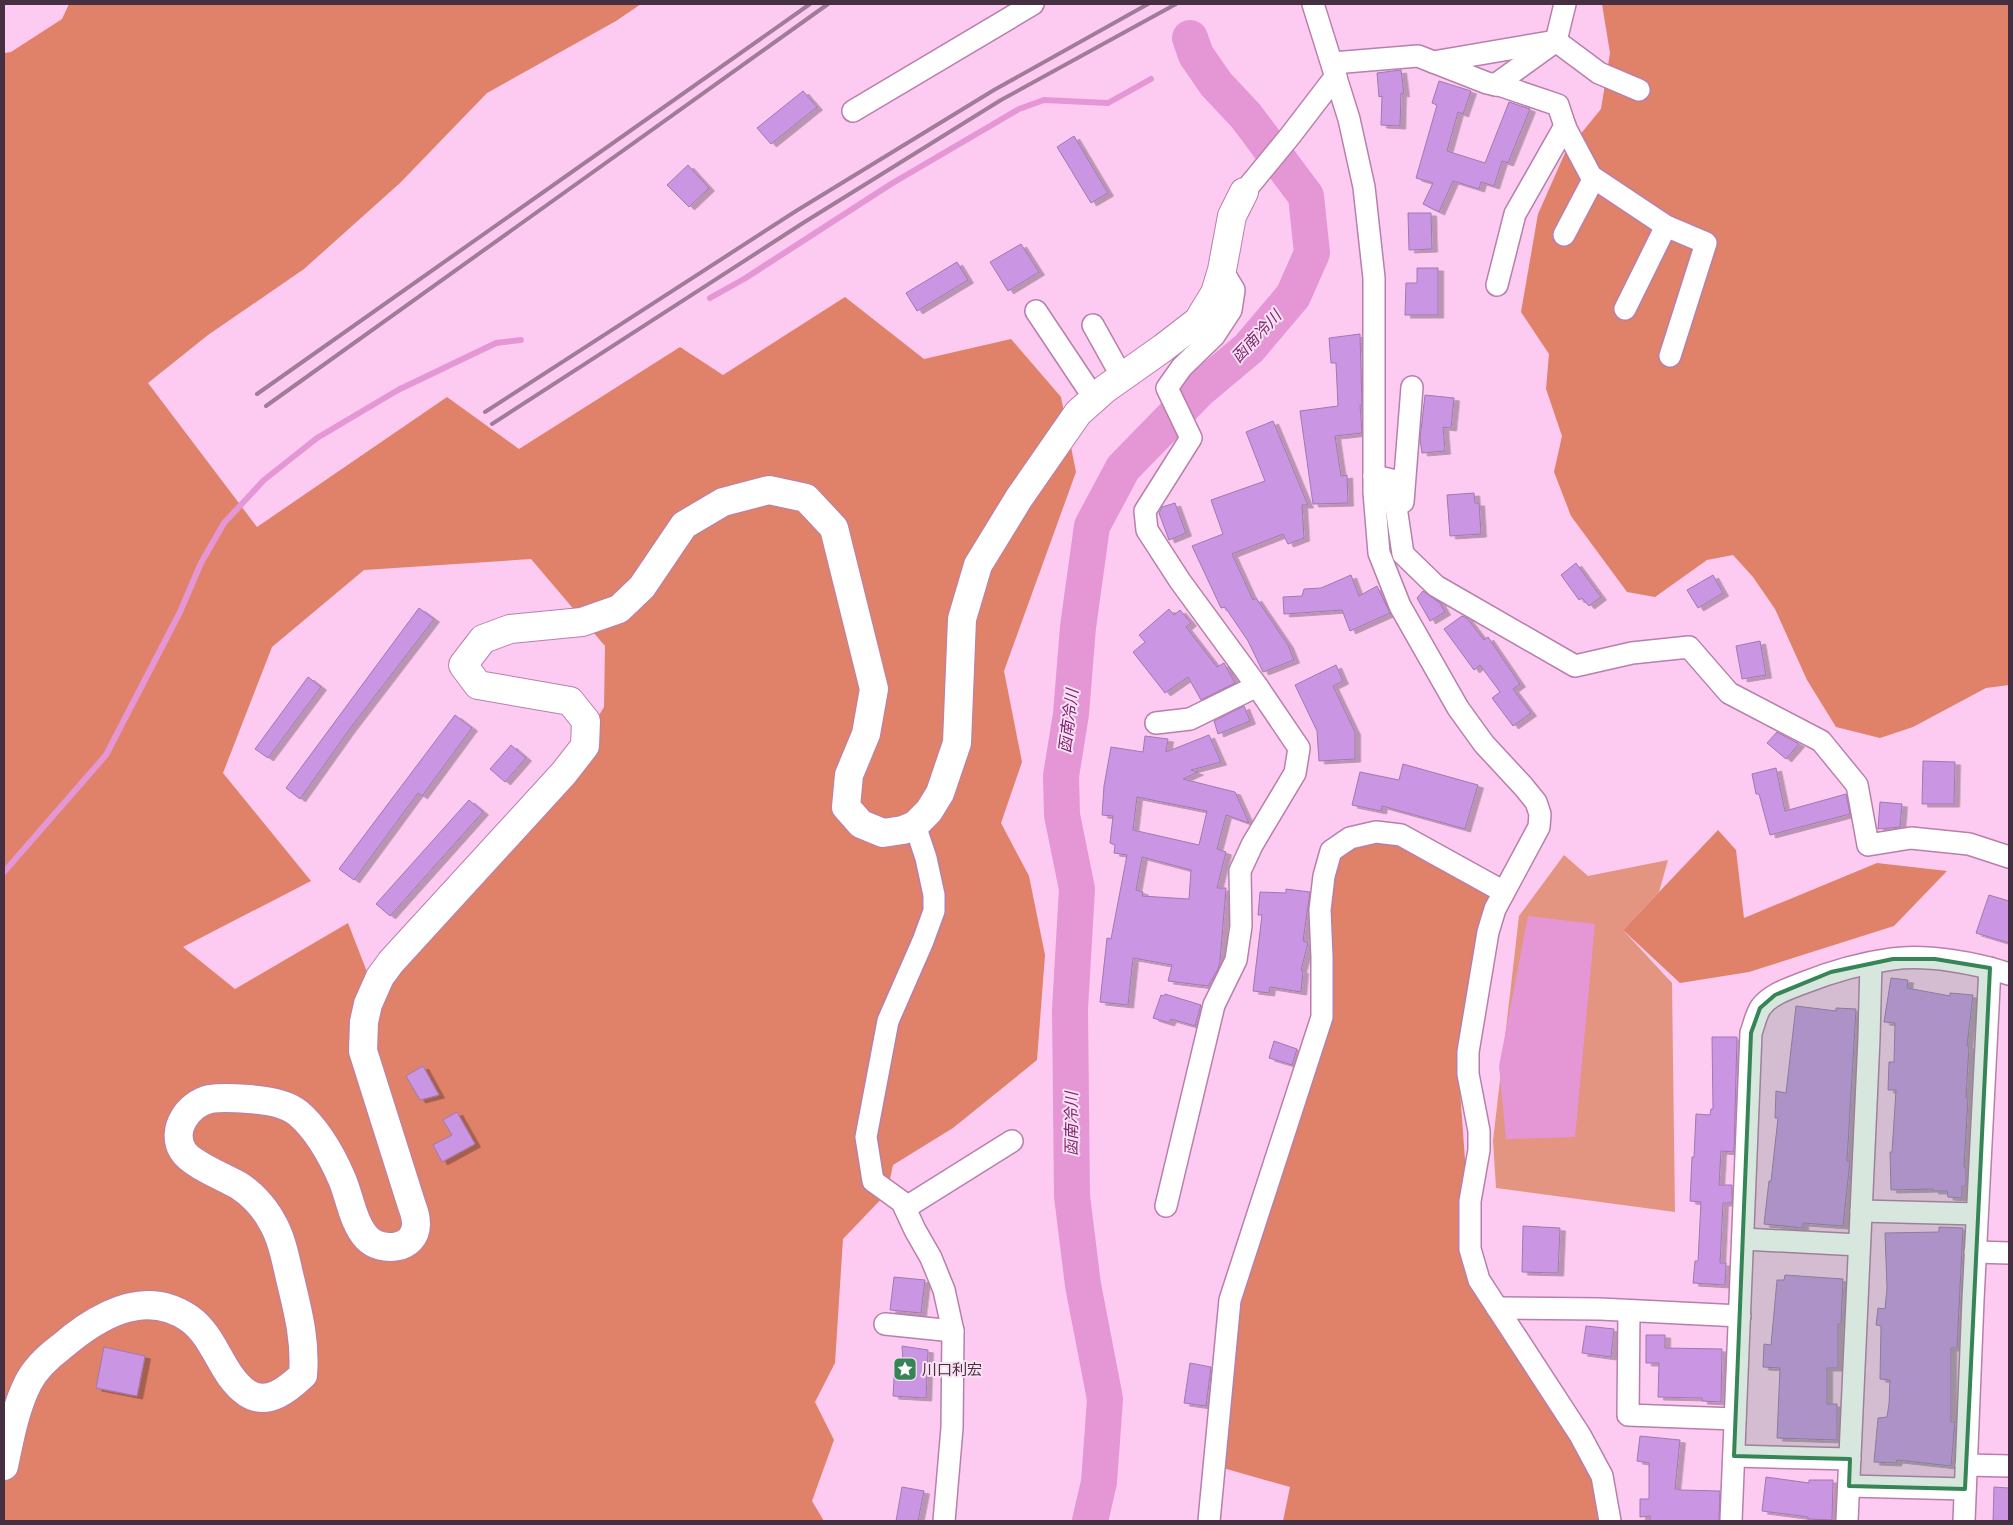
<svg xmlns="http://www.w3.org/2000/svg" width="2013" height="1525" viewBox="0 0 2013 1525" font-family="Inter,'Noto Sans JP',sans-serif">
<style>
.green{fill:#e39582}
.forest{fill:#e0816a;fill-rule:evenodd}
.water{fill:#e597d5}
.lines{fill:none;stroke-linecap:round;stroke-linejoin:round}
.stream{stroke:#e597d5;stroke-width:6}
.river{stroke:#e597d5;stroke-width:36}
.building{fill:#ca95e3;stroke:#9f79b1;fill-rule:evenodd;filter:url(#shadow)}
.street-casing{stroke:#b87fac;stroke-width:24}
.secondary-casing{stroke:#b87fac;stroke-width:30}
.street{stroke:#fff;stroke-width:21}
.secondary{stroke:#fff;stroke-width:28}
.rail{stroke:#a17c99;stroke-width:4}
.marked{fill:#368556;fill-opacity:0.2;stroke:#368556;stroke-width:4;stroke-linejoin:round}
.labels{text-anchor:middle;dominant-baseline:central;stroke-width:4;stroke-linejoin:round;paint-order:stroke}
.poi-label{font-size:15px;fill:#472f42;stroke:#fbe1f4;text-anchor:start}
.water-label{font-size:16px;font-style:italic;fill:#7b206e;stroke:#fbe1f4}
</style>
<defs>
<filter id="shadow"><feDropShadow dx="5.5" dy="3" stdDeviation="0" flood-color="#0004"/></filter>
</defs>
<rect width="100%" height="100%" fill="#fdcbf1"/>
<polygon class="green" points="1564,855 1588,876 1668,860 1659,892 1623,930 1672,983 1675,1212 1496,1188 1493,1141 1519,916"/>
<g class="forest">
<path d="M69,4h572l-25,17 -129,72 -87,90 -96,86 -96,66 -60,48 109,144 190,-130 72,52 161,-102 43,28 122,-78 79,62 87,-20 50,58 15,75 -72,199 18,91 -21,61 28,53 16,79 -8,105 -84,68 -60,37 -6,28 -44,46 -8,124 -20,39 19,38 -22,61 12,20h-820v-1468l7,-1 51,-33zM531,559l74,87 -1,61 -77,128 -153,155 -26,-67 -113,66 -52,-42 128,-66 -88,-108 49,-126 92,-77z"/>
<polygon points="1602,4 2009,4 2009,685 1986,688 1913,727 1880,738 1836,727 1807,680 1775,609 1753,577 1733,555 1707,560 1655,597 1627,592 1571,516 1554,472 1562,436 1546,389 1549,354 1521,312 1538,214 1565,153 1601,109 1610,53"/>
<polygon points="1718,830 1736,850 1744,918 1877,863 1947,871 1894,926 1749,972 1680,983 1623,930"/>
<polygon points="1401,835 1499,902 1459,1077 1467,1187 1478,1275 1602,1476 1601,1521 1283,1521 1290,1487 1223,1468 1237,1313 1325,1000 1329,898 1343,848"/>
</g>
<polygon class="water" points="1528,916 1595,924 1575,1137 1506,1139 1499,1066"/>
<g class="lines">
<g class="stream">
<polyline points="1188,59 1196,55"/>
<polyline points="710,298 744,279 891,184 1019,109 1044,100 1108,103 1151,79"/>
<polyline points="4,872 106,755 180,612 201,563 224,523 264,480 317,438 398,390 496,343 521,340"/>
</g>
<polyline class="river" points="1090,1521 1099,1482 1105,1399 1083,1285 1072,1196 1070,1009 1077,889 1062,815 1061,776 1071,714 1078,627 1092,526 1123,468 1199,390 1249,348 1293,296 1312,253 1306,196 1246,116 1216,84 1196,55 1190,38"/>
</g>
<g class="building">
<polygon points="1401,70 1404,94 1401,93 1400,126 1381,125 1382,96 1379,97 1377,73"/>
<polygon points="1439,81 1471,91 1463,114 1458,112 1447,151 1485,163 1509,102 1530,109 1508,163 1502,161 1494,186 1481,182 1479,189 1453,181 1439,212 1423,204 1433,183 1416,178 1437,105 1432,103"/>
<polygon points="803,91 817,107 771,144 757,128"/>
<polygon points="1074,136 1108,193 1091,203 1057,147"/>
<polygon points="688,165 709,188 689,207 667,185"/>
<polygon points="1408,213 1431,213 1432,249 1409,250"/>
<polygon points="1021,244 1039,272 1008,291 990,262"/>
<polygon points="957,262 968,280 917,311 906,293"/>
<polygon points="1417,268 1438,268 1438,315 1405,315 1406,283 1417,283"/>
<polygon points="1360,334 1362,405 1360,405 1362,433 1335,436 1341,476 1347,475 1348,503 1313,504 1300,411 1338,406 1336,363 1331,363 1329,338"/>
<polygon points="1425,395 1454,398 1451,428 1443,427 1445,451 1422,453 1420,439"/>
<polygon points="1273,421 1308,505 1302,505 1304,538 1288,544 1283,534 1232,554 1253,600 1256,598 1288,645 1294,660 1263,672 1248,641 1225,607 1221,608 1192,546 1223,534 1211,500 1265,481 1246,432"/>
<polygon points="1474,493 1475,503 1479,503 1481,534 1450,536 1447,495"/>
<polygon points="1175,503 1186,533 1169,540 1159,513 1162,507"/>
<polygon points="1576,563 1601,597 1589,606 1582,598 1579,600 1561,575"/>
<polygon points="1351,575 1359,596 1377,586 1390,613 1350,631 1342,610 1284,614 1283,597 1302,596 1304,589 1321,588"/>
<polygon points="1713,575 1723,593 1698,608 1687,590"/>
<polygon points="1423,591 1440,603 1445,612 1430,621 1417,598"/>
<polygon points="419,608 434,619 349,730 300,799 286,788"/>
<polygon points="1169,609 1174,615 1180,610 1191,623 1186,627 1217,667 1224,663 1235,683 1201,700 1188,677 1165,693 1133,652 1145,642 1139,635"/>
<polygon points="1462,616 1467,618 1484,640 1488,637 1520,684 1513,689 1531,713 1513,726 1492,698 1500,692 1480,665 1474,670 1444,629"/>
<polygon points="1760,641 1766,675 1742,679 1736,646"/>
<polygon points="1336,665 1343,681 1333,686 1355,732 1355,759 1319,761 1317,731 1295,685"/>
<polygon points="308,677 321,687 268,758 255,749"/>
<polygon points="1244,706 1250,721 1218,734 1214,721"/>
<polygon points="455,715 472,728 422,796 418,793 354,880 339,869"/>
<polygon points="1777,732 1799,744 1786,759 1767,743"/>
<path d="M1209,735l12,27 -30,8 7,2 -15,7 52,13 14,31 -23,-8 -9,34 9,3 -9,36h9l-6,73 -2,8 -10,17 -40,-5 4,-16 -39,-7 -5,47 -28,-3 7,-64 4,1 16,-84 -13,-2 1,-8 -5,-2 3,-27 -11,-1 2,-29 7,-39 32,5 2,-16 23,3 -2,13zM1137,797l70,14 -8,34 -66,-15zM1142,857l49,13 -2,29 -47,-3 1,-4 -7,-2z"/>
<polygon points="511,745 526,758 505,782 490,769"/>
<polygon points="1923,761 1955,762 1954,804 1922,804"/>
<polygon points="1403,764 1478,785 1465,829 1382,806 1381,811 1352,805 1360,772 1399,780"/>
<polygon points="1776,768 1785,811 1846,794 1850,814 1770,835 1759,794 1756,794 1752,774"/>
<polygon points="469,800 483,812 390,916 376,904"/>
<polygon points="1880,802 1902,804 1900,827 1878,829"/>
<polygon points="1286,889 1310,892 1303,941 1308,943 1301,970 1303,971 1301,992 1270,987 1269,993 1253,991 1262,915 1258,915 1260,892 1286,893"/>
<polygon points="1989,895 2009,901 2009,943 1976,933"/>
<polygon points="1891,978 1908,980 1907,988 1950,996 1950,993 1973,995 1967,1046 1969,1046 1966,1098 1968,1098 1964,1167 1966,1167 1966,1186 1962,1186 1962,1198 1948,1197 1947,1191 1933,1191 1933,1189 1891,1190 1890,1152 1892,1152 1896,1090 1888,1090 1889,1062 1894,1062 1895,1023 1884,1022"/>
<polygon points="1165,994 1201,1005 1195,1026 1171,1019 1169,1023 1153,1018 1161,995 1164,996"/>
<polygon points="1796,1006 1836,1011 1836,1008 1856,1009 1847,1161 1850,1161 1843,1226 1803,1223 1803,1228 1764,1224 1769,1181 1771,1181 1778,1118 1775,1118 1776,1091 1786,1093"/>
<polygon points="1712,1037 1737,1037 1734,1152 1721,1151 1719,1185 1732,1185 1732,1203 1723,1203 1720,1263 1726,1263 1725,1285 1693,1283 1695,1261 1698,1261 1701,1202 1690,1201 1692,1157 1694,1157 1696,1114 1710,1115 1711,1109 1713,1109"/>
<polygon points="1274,1041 1297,1049 1292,1065 1269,1058"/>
<polygon points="423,1066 439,1095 420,1100 406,1076"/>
<polygon points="457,1112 475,1144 442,1162 433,1145 452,1135 443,1120"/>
<polygon points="1523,1226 1560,1228 1558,1273 1522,1272"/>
<polygon points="1939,1227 1963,1228 1957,1348 1951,1348 1951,1422 1955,1422 1951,1466 1897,1460 1896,1463 1874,1462 1878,1418 1887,1417 1889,1404 1890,1380 1880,1379 1881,1326 1876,1325 1878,1308 1885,1309 1887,1288 1885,1233 1939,1232"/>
<polygon points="1785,1275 1843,1279 1841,1324 1838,1324 1838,1368 1827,1368 1827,1404 1837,1404 1837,1440 1777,1438 1780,1368 1763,1367 1764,1344 1771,1345 1777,1280 1784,1280"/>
<polygon points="894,1277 925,1280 921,1313 890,1310"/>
<polygon points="1586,1326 1614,1329 1611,1357 1582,1353"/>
<polygon points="1646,1335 1665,1335 1665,1348 1722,1349 1721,1402 1702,1401 1702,1398 1658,1397 1659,1363 1646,1363"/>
<polygon points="902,1346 928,1350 926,1398 893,1396 895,1361 903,1361"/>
<polygon points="104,1347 145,1356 137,1396 96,1388"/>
<polygon points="1190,1363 1211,1367 1206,1406 1184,1403"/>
<polygon points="1640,1436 1680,1440 1675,1489 1679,1489 1679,1490 1720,1491 1719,1521 1650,1521 1650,1516 1640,1517 1640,1499 1649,1499 1649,1463 1637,1461"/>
<polygon points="1766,1477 1809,1483 1809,1480 1833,1480 1832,1520 1808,1519 1808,1517 1762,1511"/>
<polygon points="902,1487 924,1491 918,1521 896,1521"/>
<polygon points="1994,1487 2009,1488 2009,1521 1993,1521"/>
</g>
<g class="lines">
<g class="street-casing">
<g id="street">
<polyline points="1313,4 1349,119 1364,187 1374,278 1374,492 1379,553 1400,606 1458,708 1484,744 1523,786 1536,802 1540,814 1539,827 1495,909 1488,932 1468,1052 1468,1074 1479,1131 1479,1150 1470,1201 1470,1249 1479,1280 1580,1435 1602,1476 1610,1521"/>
<polyline points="1433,62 1556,41 1599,73 1639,90"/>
<polyline points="1333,63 1418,56 1487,83 1502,86 1558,105 1566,129 1591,176 1666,226 1706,243 1670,356"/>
<polyline points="1495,85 1556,41 1565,4"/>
<polyline points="853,111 1033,4"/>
<polyline points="1244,192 1290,136 1336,76"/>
<polyline points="1564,235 1594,178"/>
<polyline points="1497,285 1515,214 1565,126"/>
<polyline points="1625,309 1666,226"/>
<polyline points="1036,311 1094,398"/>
<polyline points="1093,325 1122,377"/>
<polyline points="1374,476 1392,480 1403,554 1436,586 1575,666 1632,653 1689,647 1729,693 1821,741 1857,785 1868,845 1911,838 1969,844 2009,857"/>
<polyline points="1403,502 1412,387"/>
<polyline points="1156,723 1190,719 1257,686"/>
<polyline points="915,825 926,858 934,895 934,911 923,941 888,1021 866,1137 873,1181 902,1202 915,1230 931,1258 944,1290 953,1331 952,1428 944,1521"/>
<polyline points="1166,1206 1214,1005 1236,960 1241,926 1240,871 1252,845 1295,773 1299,748 1257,686 1180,581 1147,530 1145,511 1191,438 1167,388 1182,367 1214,336 1231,310 1234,290 1222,270"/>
<polyline points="905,1208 1012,1141"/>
<polyline points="1861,1211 1977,1214"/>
<polyline points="1743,1239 1859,1245"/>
<polyline points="1975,1252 2009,1253"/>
<polyline points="1497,1308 1600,1309 1740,1316"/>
<polyline points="1629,1311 1628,1415 1735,1419"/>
<polyline points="885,1324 953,1331"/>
<polyline points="1734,1456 1850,1459"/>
<polyline points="1966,1465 2009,1466"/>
<polyline points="1849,1486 1965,1489"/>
<polyline points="1209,1521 1230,1300 1322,1017 1322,957 1320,910 1324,876 1331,851 1350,838 1376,832 1401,835 1504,892"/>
<path d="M1731,1521l20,-488c3,-8 5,-19 10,-26 10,-13 27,-18 42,-24 28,-11 59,-20 89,-24 35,-5 84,4 117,15"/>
<polyline points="1847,1521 1869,1038 1871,963"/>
<polyline points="1964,1521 1973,1300 1990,968"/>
</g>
</g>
<g class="secondary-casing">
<path id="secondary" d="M4,1466c6,-28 11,-57 24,-83 7,-14 21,-27 33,-36 36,-31 84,-60 129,-28 26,19 31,56 57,74 21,14 42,-5 56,-18 3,-36 -6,-67 -14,-101 -4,-18 -8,-38 -18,-54 -7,-13 -20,-27 -33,-35 -14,-8 -47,-21 -55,-34 -13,-21 5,-47 27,-52 12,-2 26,-1 38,0 16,1 38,4 50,14 20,17 34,43 44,66 8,19 11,44 25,59 14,15 49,12 49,-14 0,-6 -2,-13 -4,-18l-49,-155 1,-29 4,-18 12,-27 11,-15 173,-189 21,-27 1,-25 -16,-20 -92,-16 -15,-20 20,-26 27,-10 72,-7 37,-13 23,-22 42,-62 39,-23 46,-12 37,8 28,30 40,161 -8,45 -17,41 -3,32 15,17 22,9 20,-3 12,-5 14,-14 11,-18 17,-50 5,-124 16,-54 41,-67 59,-85 27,-24 58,-41 35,-27 17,-28 7,-23 10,-54 12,-24"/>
</g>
<use href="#street" class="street"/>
<use href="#secondary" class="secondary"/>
<g class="rail">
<polyline points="257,394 810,4"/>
<polyline points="266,406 828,4"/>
<polyline points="485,412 796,211 994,90 1148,4"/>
<polyline points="492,424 803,223 1001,100 1176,4"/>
</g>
</g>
<path class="marked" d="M1893,959h42l55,9 -25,521 -116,-3 1,-27 -116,-3 17,-423 9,-25 15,-13 56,-23z"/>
<defs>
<g id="sight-square" transform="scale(1.25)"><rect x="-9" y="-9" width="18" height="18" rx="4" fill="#368556" stroke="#fbe1f4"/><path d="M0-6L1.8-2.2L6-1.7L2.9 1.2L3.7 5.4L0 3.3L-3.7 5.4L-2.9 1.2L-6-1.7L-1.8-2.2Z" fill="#fff"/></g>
</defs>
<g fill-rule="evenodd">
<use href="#sight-square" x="905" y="1369"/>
</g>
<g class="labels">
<g class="poi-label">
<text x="922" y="1369">川口利宏</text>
</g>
<g class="water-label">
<text transform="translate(1256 336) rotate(-47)">函南冷川</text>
<text transform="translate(1068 721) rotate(-83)">函南冷川</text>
<text transform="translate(1071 1124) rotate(-90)">函南冷川</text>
</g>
</g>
<rect width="2013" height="1525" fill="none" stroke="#472f42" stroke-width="10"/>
</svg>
